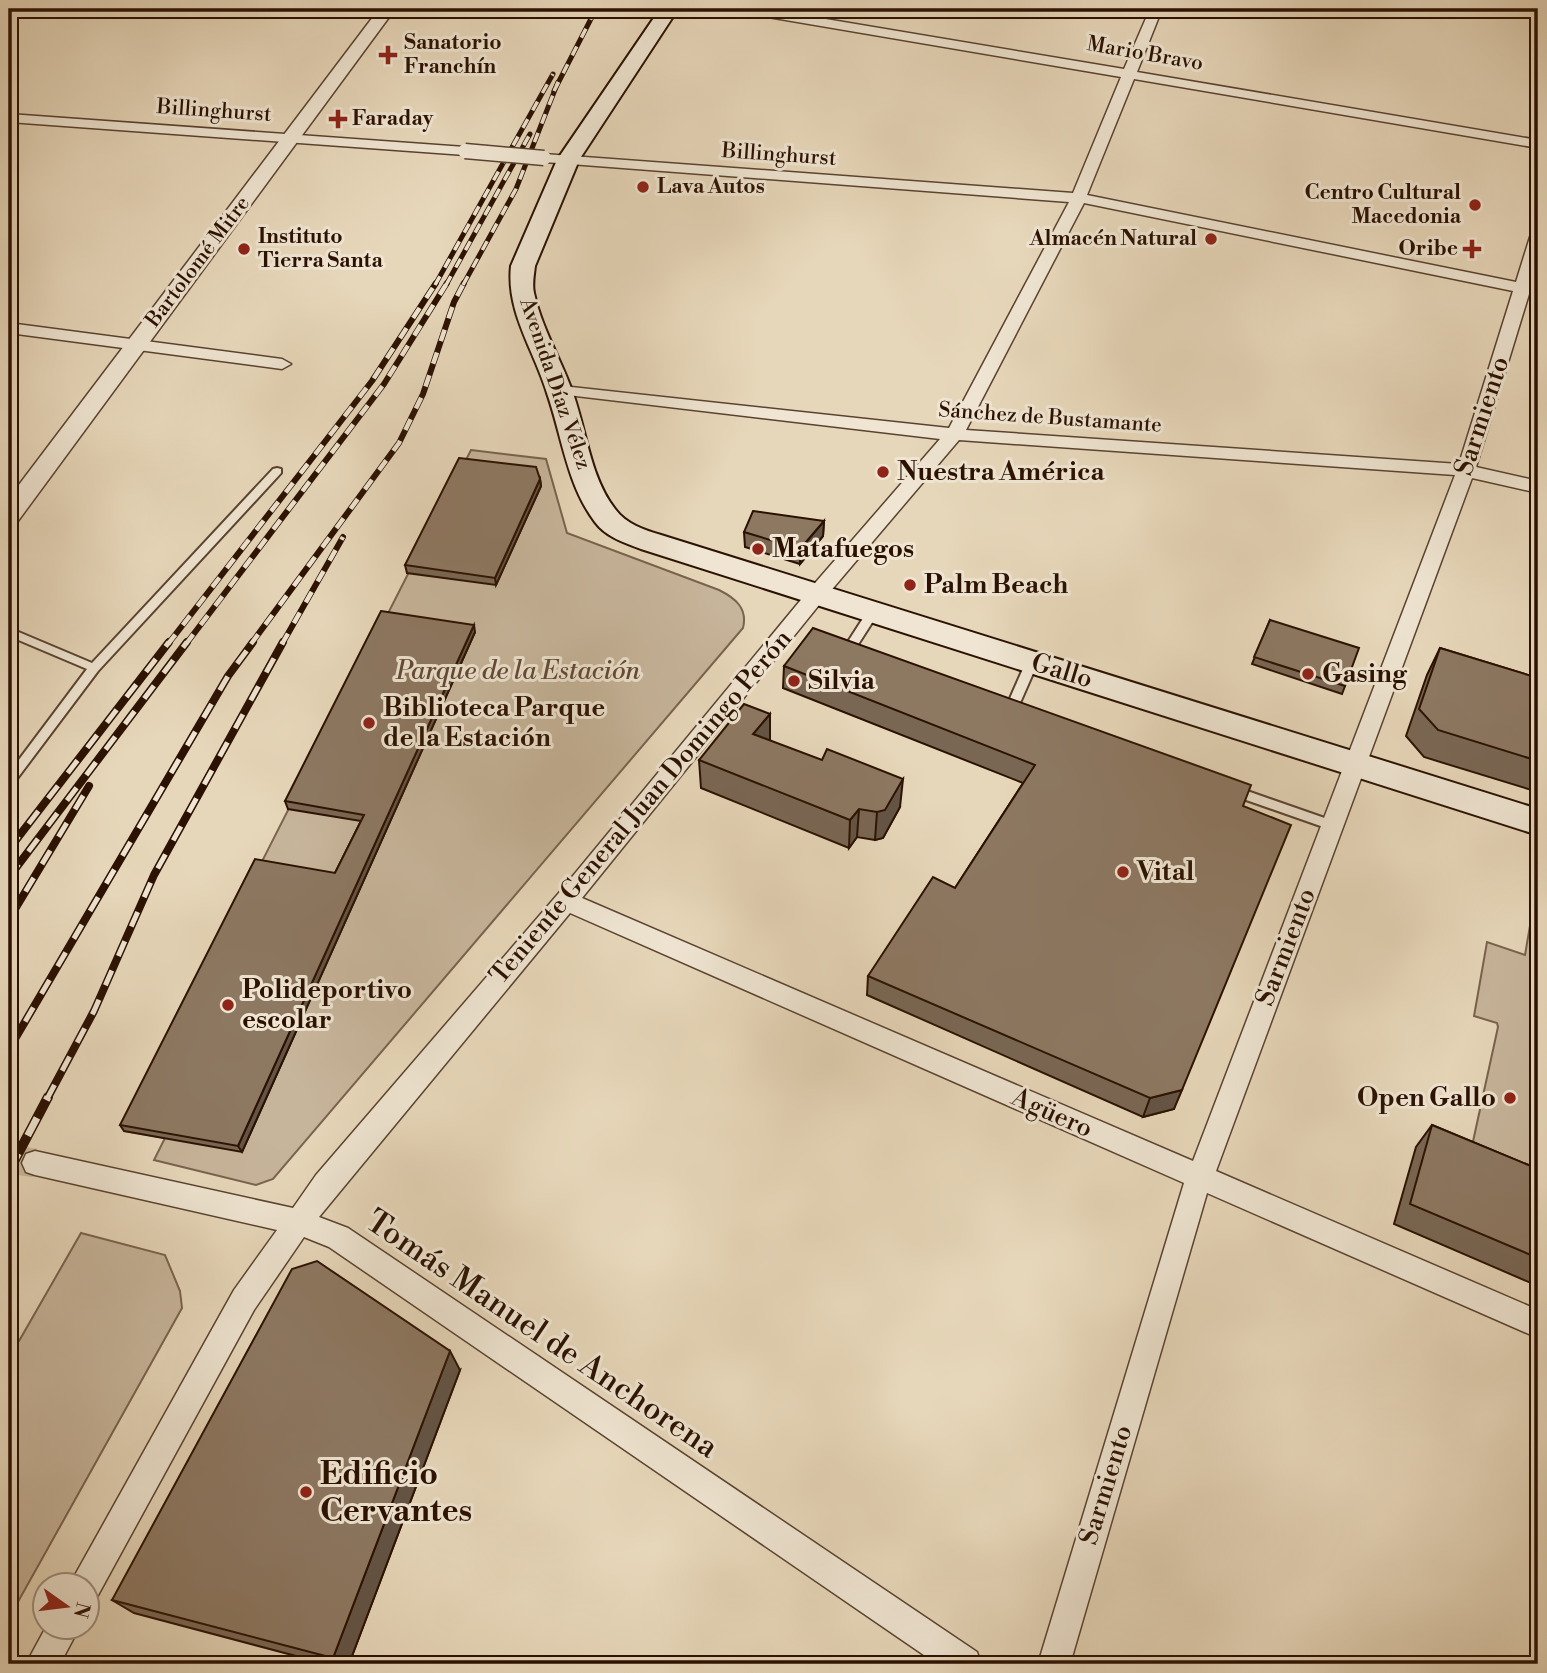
<svg xmlns="http://www.w3.org/2000/svg" width="1547" height="1673" viewBox="0 0 1547 1673" font-family="'Libre Bodoni',serif">
<style>
.green{fill:#c7b59b;stroke:#79634e;stroke-width:2}
.lines{fill:none;stroke-linecap:round;stroke-linejoin:round}
.minor-tunnel{stroke:#cbb99e;stroke-width:29;stroke-dasharray:29 15;stroke-linecap:butt}
.service-casing{stroke:#5a4230;stroke-width:4}
.minor-casing{stroke:#5a4230;stroke-width:3}
.tertiary-casing{stroke:#5a4230;stroke-width:3}
.secondary-casing{stroke:#2b1102;stroke-width:4}
.service{fill:#efe5d2;fill-rule:evenodd}
.minor{fill:#efe5d2;fill-rule:evenodd}
.tertiary{fill:#efe5d2;fill-rule:evenodd}
.secondary{fill:#efe5d2;fill-rule:evenodd}
.rail-far3-casing{stroke:#2b1102;stroke-width:5}
.rail-far2-casing{stroke:#2b1102;stroke-width:6}
.rail-far1-casing{stroke:#2b1102;stroke-width:8}
.rail-casing{stroke:#2b1102;stroke-width:10}
.rail-far3{stroke:#efe5d2;stroke-width:3.5;stroke-dasharray:10;stroke-linecap:butt}
.rail-far2{stroke:#efe5d2;stroke-width:4.5;stroke-dasharray:12;stroke-linecap:butt}
.rail-far1{stroke:#efe5d2;stroke-width:5;stroke-dasharray:16;stroke-linecap:butt}
.rail{stroke:#efe5d2;stroke-width:7;stroke-dasharray:20;stroke-linecap:butt}
.minor-bridge-casing{stroke:#5a4230;stroke-width:17;stroke-linecap:butt}
.minor-bridge{stroke:#efe5d2;stroke-width:14}
.wall{fill:#796754;stroke:#2b1102;stroke-width:2}
.shaded-wall{fill:#635445;stroke:#2b1102;stroke-width:2}
.building{fill:#8d7862;stroke:#2b1102;stroke-width:2}
.poi-dot{fill:#8f2418;stroke:#efe5d2;stroke-width:2.5}
.labels{text-anchor:middle;dominant-baseline:central;stroke-width:6;stroke-linejoin:round;paint-order:stroke}
.far-poi-label{font-size:21px;font-weight:bold;fill:#2b1102;stroke:#efe5d2;text-anchor:start}
.far-street-label{font-size:21px;fill:#2b1102;stroke:#efe5d2}
.street-label{font-size:26px;fill:#2b1102;stroke:#efe5d2}
.poi-label{font-size:26px;font-weight:bold;fill:#2b1102;stroke:#efe5d2;text-anchor:start}
.park-label{font-size:26px;font-style:italic;fill:#624a38;stroke:#efe5d2}
.near-street-label{font-size:32px;fill:#2b1102;stroke:#efe5d2}
.near-poi-label{font-size:32px;font-weight:bold;fill:#2b1102;stroke:#efe5d2;text-anchor:start}
</style>
<rect width="100%" height="100%" fill="#e7d7ba"/>
<filter id="stains"><feTurbulence type="fractalNoise" baseFrequency=".00286" numOctaves="4"/><feColorMatrix values="0 0 0 0 .2 0 0 0 0 .09 0 0 0 0 .02 0 0 0 .5 -.17"/></filter>
<radialGradient id="worn" r=".72"><stop offset=".6" stop-color="#630" stop-opacity="0"/><stop offset="1" stop-color="#630" stop-opacity=".3"/></radialGradient>
<g class="green">
<path d="M471,450l75,9 21,74 152,57c16,8 29,18 24,38l-470,551 -17,6 -102,-25 11,-22 -40,-7z"/>
<polygon points="1538,879 1538,1197 1467,1169 1498,1027 1497,1023 1474,1016 1487,942 1525,955"/>
<polygon points="81,1233 165,1255 180,1291 182,1308 9,1618 9,1343 19,1341"/>
</g>
<g class="lines">
<polyline class="minor-tunnel" points="9,1159 35,1163"/>
<g class="service-casing">
<g id="service">
<polygon points="277,468 281,469 281,473 98,671 13,784 9,785 9,773 87,669 9,636 9,628 92,663 273,469"/>
<polygon points="873,608 877,609 878,612 877,615 850,657 842,657 840,654 842,651 869,609"/>
<polygon points="1032,658 1038,662 1016,712 1014,715 1006,715 1004,712 1026,662"/>
<polygon points="1233,786 1336,822 1338,825 1336,828 1332,830 1229,794 1227,791 1229,788"/>
</g>
</g>
<g class="minor-casing">
<g id="minor">
<path d="M739,9h27l358,60 26,-60h12l-25,63 401,68v8l-404,-69 -47,116 429,87 14,-45 8,-5v30l-7,23 7,1v10l-9,-2 -53,173 62,14v12l-66,-15 -256,693 322,139v28l-331,-145 -137,471h-32l146,-481 -614,-270 -251,304 29,11 629,424 4,12h-44l-608,-417 -25,-10 -50,73 -157,287 -9,4v-15h-18l5,-11 159,-285 43,-60 -242,-55 -9,-3 -4,-9 4,-9 9,-3 258,57 23,-33 242,-281 251,-304 131,-151 -381,-45 -9,-5 3,-4 396,43 120,-226 -525,-40 -7,-4 7,-4 529,39 48,-116 -376,-64zM1084,203l429,88 -54,173 -493,-34zM959,440l496,35 -262,686 -611,-263 241,-298z"/>
<polygon points="9,114 465,147 472,151 465,155 9,122"/>
<polygon points="9,323 282,359 291,364 282,369 9,333"/>
<polygon points="46,1627 79,1628 60,1664 26,1664"/>
</g>
</g>
<g class="tertiary-casing">
<polygon id="tertiary" points="379,9 395,9 18,521 9,523 9,498"/>
</g>
<g class="secondary-casing">
<path id="secondary" d="M660,9h18l-99,151 -44,106c-1,9 -3,18 -1,27 7,33 25,63 37,95 15,38 18,88 44,121 11,15 29,21 46,26l877,274v26l-897,-286c-16,-6 -35,-12 -46,-27 -28,-37 -33,-86 -48,-129 -13,-43 -41,-81 -36,-127l46,-106z"/>
</g>
<use href="#service" class="service"/>
<use href="#minor" class="minor"/>
<use href="#tertiary" class="tertiary"/>
<use href="#secondary" class="secondary"/>
<g class="rail-far3-casing">
<g id="rail-far3">
<polyline points="554,91 596,9"/>
<polyline points="435,285 553,74"/>
<polyline points="446,285 530,134"/>
<polyline points="463,285 516,189 558,82"/>
</g>
</g>
<g class="rail-far2-casing">
<g id="rail-far2">
<polyline points="168,644 372,381 436,283"/>
<polyline points="186,644 384,384 447,283"/>
<polyline points="251,644 399,443 423,394 454,302 464,283"/>
<polyline points="282,644 343,537"/>
</g>
</g>
<g class="rail-far1-casing">
<g id="rail-far1">
<polyline points="9,849 169,642"/>
<polyline points="9,877 187,642"/>
<polyline points="9,919 89,786"/>
<polyline points="9,1049 228,676 253,642"/>
<polyline points="47,1099 94,1011 154,875 283,642"/>
</g>
</g>
<g class="rail-casing">
<polyline id="rail" points="9,1171 48,1097"/>
</g>
<use href="#rail-far3" class="rail-far3"/>
<use href="#rail-far2" class="rail-far2"/>
<use href="#rail-far1" class="rail-far1"/>
<use href="#rail" class="rail"/>
<g class="minor-bridge-casing">
<polyline id="minor-bridge" points="465,151 544,158"/>
</g>
<use href="#minor-bridge" class="minor-bridge"/>
</g>
<g class="wall">
<polygon points="27,9 66,9 61,13"/>
<polygon points="540,479 541,486 496,585 407,573 405,565"/>
<polygon points="824,521 823,536 800,564 745,547 744,532"/>
<polygon points="1270,620 1345,686 1342,694 1252,664"/>
<polygon points="475,632 242,1152 124,1131 120,1125 335,873 361,821 288,809 285,801"/>
<polygon points="1440,648 1538,678 1538,792 1424,757 1406,736 1427,675"/>
<polygon points="784,666 1243,806 1174,1109 1143,1117 867,995 868,976 955,888 1023,783 783,688"/>
<polygon points="770,714 770,741 900,807 883,838 875,840 857,837 849,848 701,788 699,760"/>
<polygon points="1538,879 1538,895 1536,894"/>
<polygon points="1432,1125 1538,1169 1538,1286 1394,1224 1416,1147"/>
<polygon points="460,1370 349,1664 326,1664 134,1613 112,1600"/>
</g>
<g class="shaded-wall">
<polygon points="540,479 541,486 496,585 495,578"/>
<polygon points="824,521 823,536 800,564 800,549"/>
<polygon points="474,625 475,632 242,1152 238,1146"/>
<polygon points="770,714 770,743 753,734"/>
<polygon points="903,779 900,807 883,838 875,840 877,812"/>
<polygon points="859,809 857,837 849,848 850,820"/>
<polygon points="9,1015 14,1023 9,1032"/>
<polygon points="1182,1090 1174,1109 1143,1117 1150,1098"/>
<polygon points="450,1351 460,1370 349,1664 340,1664 333,1658"/>
</g>
<g class="building">
<polygon points="459,458 536,467 540,479 495,578 405,565"/>
<polygon points="753,511 824,521 800,549 744,532"/>
<polygon points="381,611 474,625 238,1146 120,1125 255,859 335,873 364,815 285,801"/>
<polygon points="1270,620 1359,648 1345,686 1254,657"/>
<polygon points="813,628 1251,785 1243,806 1291,825 1182,1090 1150,1098 868,976 933,877 955,888 1035,765 784,666"/>
<polygon points="1440,648 1538,678 1538,761 1438,730 1419,709"/>
<polygon points="744,704 770,714 753,734 822,760 827,749 903,779 885,810 877,812 859,809 850,820 699,760"/>
<polygon points="1432,1125 1538,1169 1538,1258 1410,1204"/>
<polygon points="317,1261 450,1351 333,1658 112,1600 292,1269"/>
</g>
<g class="poi-dot">
<path d="M384.5 44.5h7v7h7v7h-7v7h-7v-7h-7v-7h7z"/>
<path d="M334.5 108.5h7v7h7v7h-7v7h-7v-7h-7v-7h7z"/>
<circle cx="643" cy="187" r="7"/>
<circle cx="1475" cy="205" r="7"/>
<circle cx="1211" cy="239" r="7"/>
<circle cx="244" cy="249" r="7"/>
<path d="M1468.5 238.5h7v7h7v7h-7v7h-7v-7h-7v-7h7z"/>
<circle cx="883" cy="472" r="7"/>
<circle cx="758" cy="549" r="7"/>
<circle cx="910" cy="585" r="7"/>
<circle cx="1308" cy="674" r="7"/>
<circle cx="794" cy="681" r="7"/>
<circle cx="369" cy="723" r="7"/>
<circle cx="1123" cy="872" r="7"/>
<circle cx="228" cy="1005" r="7"/>
<circle cx="1510" cy="1098" r="7"/>
<circle cx="306" cy="1492" r="7"/>
</g>
<g class="labels">
<g class="far-poi-label">
<text x="404" y="43">Sanatorio<tspan x="404" dy="24">Franchín</tspan></text>
<text x="352" y="119">Faraday</text>
<text x="657" y="187">Lava Autos</text>
<text x="1461" y="193" text-anchor="end">Centro Cultural<tspan x="1461" dy="24">Macedonia</tspan></text>
<text x="258" y="237">Instituto<tspan x="258" dy="24">Tierra Santa</tspan></text>
<text x="1197" y="239" text-anchor="end">Almacén Natural</text>
<text x="1458" y="249" text-anchor="end">Oribe</text>
</g>
<g class="far-street-label">
<text transform="translate(1145 54) rotate(10)">Mario Bravo</text>
<text transform="translate(214 111) rotate(4)">Billinghurst</text>
<text transform="translate(779 155) rotate(4)">Billinghurst</text>
<text transform="translate(198 262) rotate(-53)">Bartolomé Mitre</text>
<text transform="translate(555 384) rotate(71)">Avenida Díaz Vélez</text>
<text transform="translate(1050 418) rotate(4)">Sánchez de Bustamante</text>
</g>
<g class="street-label">
<text transform="translate(1482 416) rotate(-72)">Sarmiento</text>
<text transform="translate(1062 671) rotate(17)">Gallo</text>
<text transform="translate(641 807) rotate(-50)">Teniente General Juan Domingo Perón</text>
<text transform="translate(1286 947) rotate(-69)">Sarmiento</text>
<text transform="translate(1052 1113) rotate(24)">Agüero</text>
<text transform="translate(1106 1485) rotate(-73)">Sarmiento</text>
</g>
<g class="poi-label">
<text x="897" y="472">Nuestra América</text>
<text x="772" y="549">Matafuegos</text>
<text x="924" y="585">Palm Beach</text>
<text x="1322" y="674">Gasing</text>
<text x="808" y="681">Silvia</text>
<text x="383" y="708">Biblioteca Parque<tspan x="383" dy="30">de la Estación</tspan></text>
<text x="1137" y="872">Vital</text>
<text x="242" y="990">Polideportivo<tspan x="242" dy="30">escolar</tspan></text>
<text x="1496" y="1098" text-anchor="end">Open Gallo</text>
</g>
<g class="park-label">
<text x="518" y="671">Parque de la Estación</text>
</g>
<g class="near-street-label">
<text transform="translate(542 1334) rotate(34)">Tomás Manuel de Anchorena</text>
</g>
<g class="near-poi-label">
<text x="320" y="1474">Edificio<tspan x="320" dy="37">Cervantes</tspan></text>
</g>
</g>
<rect width="1547" height="1673" fill="none" stroke="#e7d7ba" stroke-width="35"/>
<rect x="10" y="10" width="1526" height="1652" fill="none" stroke="#2b1102" stroke-width="3.5"/>
<rect x="18" y="18" width="1512" height="1638" fill="none" stroke="#2b1102" stroke-width="2"/>
<g transform="translate(66 1606) rotate(104)"><circle r="33" fill="#efe5d2" stroke="#a1907f" stroke-width="2"/>
<path d="M0-5L12 26L0 18L-12 26Z" fill="#8f2418"/>
<text y="-10" font-size="19" font-weight="bold" text-anchor="middle" fill="#2b1102">N</text>
</g>
<rect width="100%" height="100%" filter="url(#stains)"/>
<rect width="100%" height="100%" fill="url(#worn)"/>
</svg>
